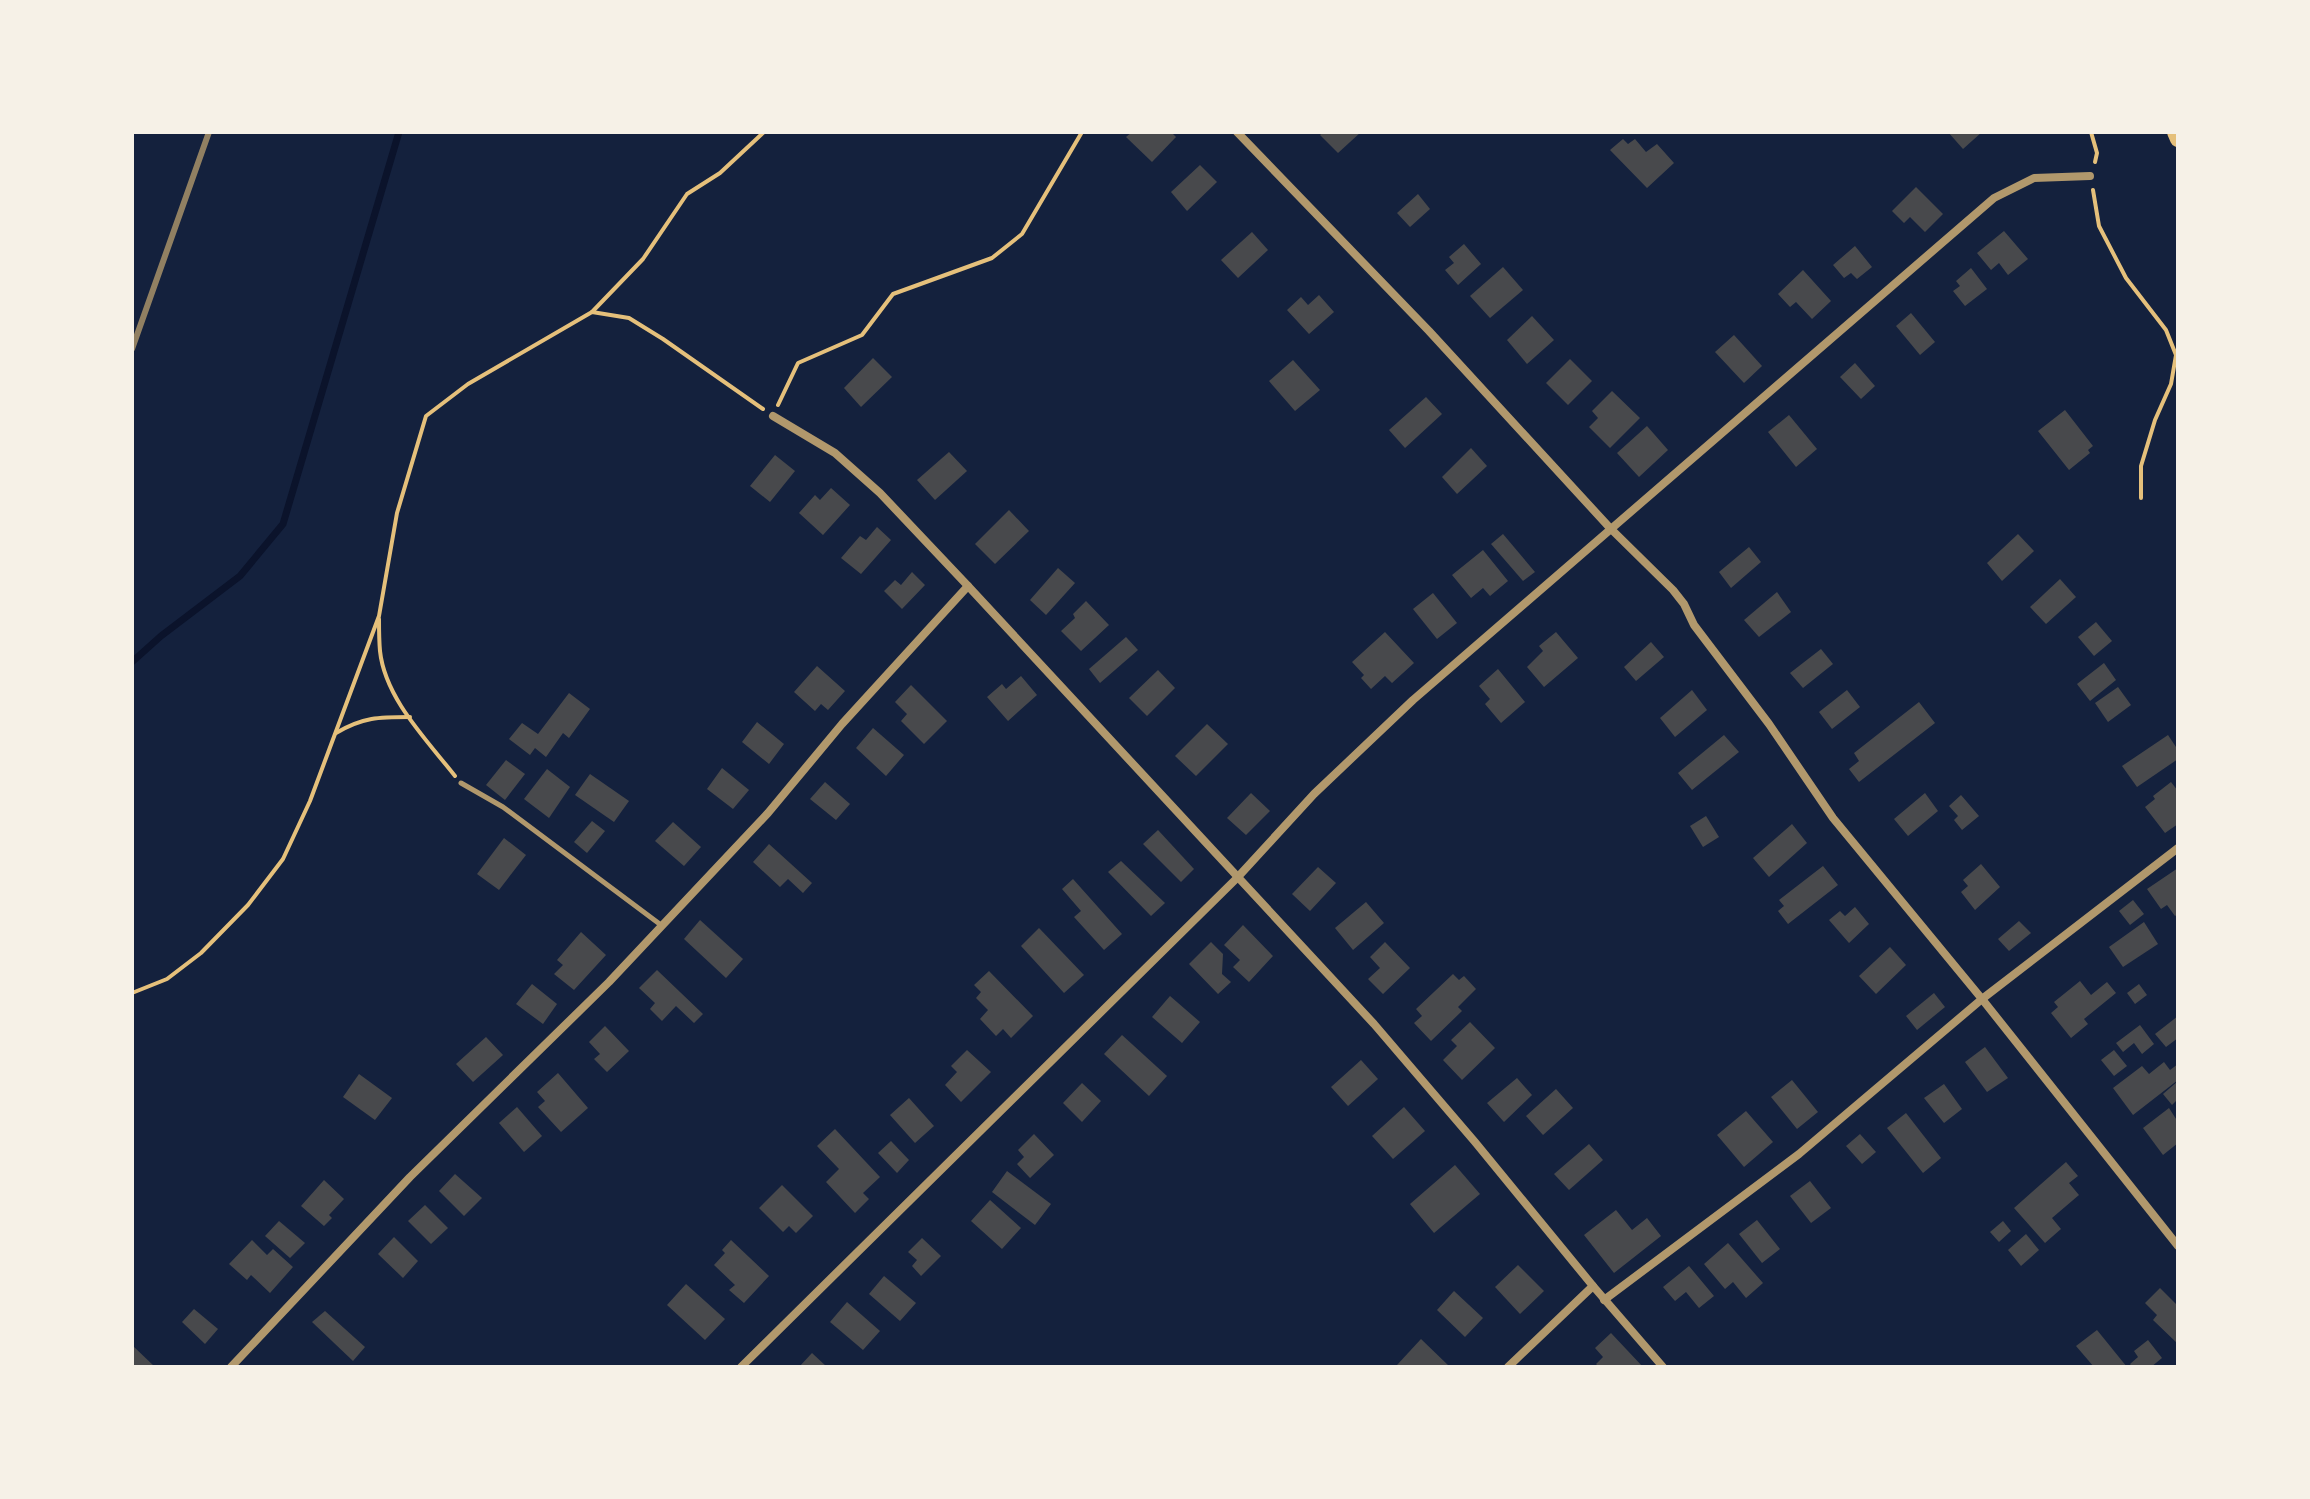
<svg xmlns="http://www.w3.org/2000/svg" width="2310" height="1499" viewBox="0 0 2310 1499" font-family="Manrope,sans-serif">
<style>
.lines{fill:none;stroke-linecap:round;stroke-linejoin:round}
.stream{stroke:#0b132b;stroke-width:7}
.building{fill:#48494c}
.path{stroke:#e5c07b;stroke-width:4}
.service{stroke:#b1986c;stroke-width:5}
.minor{stroke:#b1986c;stroke-width:8}
.trunk{stroke:#e5c07b;stroke-width:16}
.rail{stroke:#918062;stroke-width:6}
</style>
<rect width="100%" height="100%" fill="#14213d"/>
<g class="lines">
<polyline class="stream" points="132,662 161,636 240,576 283,524 399,132"/>
</g>
<g class="building">
<polygon points="1132,132 1171,132 1176,137 1152,162 1126,137"/>
<polygon points="1323,132 1361,132 1338,153 1320,135"/>
<polygon points="1948,132 1982,132 1963,149"/>
<polygon points="1623,139 1628,144 1635,139 1646,152 1657,144 1674,163 1647,188 1610,150"/>
<polygon points="1200,165 1217,182 1187,211 1171,192"/>
<polygon points="1916,187 1943,214 1925,232 1910,217 1904,223 1892,211"/>
<polygon points="1418,194 1430,209 1410,227 1397,213"/>
<polygon points="2004,231 2028,259 2008,275 1999,263 1991,270 1977,253"/>
<polygon points="1252,232 1268,250 1238,278 1221,260"/>
<polygon points="1464,244 1481,264 1458,285 1445,270 1454,263 1449,257"/>
<polygon points="1855,246 1872,267 1857,279 1851,273 1844,278 1833,265"/>
<polygon points="1503,267 1523,290 1490,318 1470,296"/>
<polygon points="1971,268 1987,289 1965,306 1953,291 1960,286 1956,281"/>
<polygon points="1803,270 1831,301 1812,319 1796,302 1790,307 1778,294"/>
<polygon points="1319,295 1334,312 1309,334 1287,310 1301,297 1308,305"/>
<polygon points="1911,313 1935,342 1920,355 1896,326"/>
<polygon points="1532,316 1554,340 1527,364 1507,340"/>
<polygon points="1734,335 1762,366 1744,383 1715,352"/>
<polygon points="873,358 892,377 861,407 844,388"/>
<polygon points="1570,359 1592,381 1568,405 1546,383"/>
<polygon points="1293,360 1320,390 1295,411 1269,381"/>
<polygon points="1855,363 1875,386 1861,399 1840,377"/>
<polygon points="1612,391 1640,418 1610,448 1589,427 1598,418 1592,411"/>
<polygon points="1426,397 1442,414 1405,448 1389,430"/>
<polygon points="2065,410 2093,446 2088,450 2090,453 2069,470 2038,431"/>
<polygon points="1789,415 1817,449 1796,467 1768,432"/>
<polygon points="1647,426 1668,450 1639,477 1617,453"/>
<polygon points="1471,448 1487,466 1457,494 1442,477"/>
<polygon points="949,452 967,471 935,500 917,480"/>
<polygon points="775,455 795,471 770,502 750,486"/>
<polygon points="831,488 850,505 823,535 799,513 815,495 820,500"/>
<polygon points="1009,510 1029,531 995,564 975,544"/>
<polygon points="877,527 891,540 861,574 841,558 860,536 866,540"/>
<polygon points="1503,534 1535,572 1523,581 1491,544"/>
<polygon points="2018,534 2034,551 2002,581 1987,563"/>
<polygon points="1749,547 1761,562 1731,588 1719,572"/>
<polygon points="1483,550 1508,581 1490,596 1483,588 1471,598 1452,575"/>
<polygon points="1058,568 1075,583 1046,615 1030,600"/>
<polygon points="912,572 925,585 902,609 884,591 895,580 901,585"/>
<polygon points="2060,579 2076,597 2046,624 2030,607"/>
<polygon points="1777,592 1791,612 1759,637 1744,620"/>
<polygon points="1433,593 1457,623 1437,639 1413,609"/>
<polygon points="1086,601 1109,625 1081,651 1061,631 1075,618 1073,614"/>
<polygon points="2096,622 2112,641 2094,656 2078,637"/>
<polygon points="1385,632 1414,663 1392,683 1385,676 1371,689 1361,678 1364,675 1352,662"/>
<polygon points="1556,632 1578,658 1544,687 1527,667 1543,651 1539,646"/>
<polygon points="1126,637 1138,650 1100,683 1089,669"/>
<polygon points="1651,642 1664,657 1636,681 1624,667"/>
<polygon points="1821,649 1833,664 1803,688 1790,673"/>
<polygon points="2104,663 2116,680 2090,701 2077,684"/>
<polygon points="817,666 845,691 828,710 821,704 815,711 794,692"/>
<polygon points="1498,669 1525,702 1501,723 1485,704 1490,699 1479,686"/>
<polygon points="1158,670 1175,688 1147,716 1129,698"/>
<polygon points="1021,676 1037,695 1008,721 987,697 1002,684 1006,689"/>
<polygon points="911,685 947,721 924,744 901,721 907,714 895,702"/>
<polygon points="2118,687 2131,705 2108,722 2095,703"/>
<polygon points="1692,690 1707,710 1675,737 1660,718"/>
<polygon points="1847,690 1860,707 1832,729 1819,712"/>
<polygon points="569,693 590,709 569,738 563,733 546,757 535,748 530,755 509,739 522,723 538,734"/>
<polygon points="1919,702 1935,723 1859,782 1849,769 1859,761 1854,753"/>
<polygon points="757,722 784,744 769,764 742,742"/>
<polygon points="1207,724 1228,744 1196,776 1175,756"/>
<polygon points="873,728 904,755 886,776 856,748"/>
<polygon points="1724,735 1739,752 1692,790 1678,773"/>
<polygon points="2168,735 2178,750 2178,759 2137,787 2122,766"/>
<polygon points="506,760 525,774 505,800 486,785"/>
<polygon points="722,768 749,790 733,809 707,789"/>
<polygon points="547,769 570,787 549,818 524,799"/>
<polygon points="590,774 629,801 614,822 575,795"/>
<polygon points="825,782 850,804 836,820 810,799"/>
<polygon points="2171,782 2178,791 2178,824 2165,833 2145,807 2155,799 2153,796"/>
<polygon points="1251,793 1270,811 1246,835 1227,818"/>
<polygon points="1925,793 1938,811 1908,836 1894,819"/>
<polygon points="1961,795 1979,816 1962,830 1954,820 1958,816 1949,806"/>
<polygon points="1706,816 1719,837 1703,847 1690,826"/>
<polygon points="592,821 605,831 587,853 574,842"/>
<polygon points="673,822 701,847 684,866 655,841"/>
<polygon points="1792,824 1807,843 1769,877 1753,858"/>
<polygon points="1158,830 1194,869 1181,882 1143,844"/>
<polygon points="504,838 526,855 499,890 477,874"/>
<polygon points="769,844 812,883 803,893 788,879 780,887 753,862"/>
<polygon points="1121,861 1165,903 1151,916 1108,872"/>
<polygon points="1981,864 2000,887 1975,910 1961,892 1968,886 1963,880"/>
<polygon points="1823,866 1838,885 1788,924 1778,911 1784,906 1779,900"/>
<polygon points="1318,867 1336,883 1310,911 1292,894"/>
<polygon points="2178,868 2178,914 2175,916 2167,905 2161,909 2147,889"/>
<polygon points="1073,879 1122,934 1104,950 1074,917 1081,911 1062,889"/>
<polygon points="2133,900 2144,914 2130,925 2119,911"/>
<polygon points="1366,902 1384,923 1353,950 1335,928"/>
<polygon points="1855,907 1869,924 1849,943 1829,920 1840,911 1845,916"/>
<polygon points="700,920 743,959 726,978 684,939"/>
<polygon points="2019,921 2031,933 2009,951 1998,939"/>
<polygon points="2144,922 2158,944 2123,967 2109,947"/>
<polygon points="1243,925 1273,956 1249,982 1233,967 1240,960 1224,945"/>
<polygon points="1039,928 1084,975 1064,993 1021,946"/>
<polygon points="581,932 606,955 574,990 554,974 563,965 557,960"/>
<polygon points="1211,942 1223,954 1222,974 1231,982 1218,994 1189,964"/>
<polygon points="1385,942 1410,968 1383,994 1368,979 1380,968 1370,957"/>
<polygon points="1890,947 1906,965 1876,994 1859,976"/>
<polygon points="657,970 703,1014 694,1023 676,1006 662,1021 650,1009 655,1003 639,988"/>
<polygon points="989,971 1033,1016 1011,1038 1003,1029 996,1036 980,1019 988,1010 976,998 981,992 974,985"/>
<polygon points="1453,974 1459,980 1464,976 1476,989 1458,1007 1462,1011 1431,1041 1414,1023 1422,1016 1416,1009"/>
<polygon points="2080,981 2091,995 2107,982 2116,993 2084,1019 2088,1024 2071,1038 2051,1013 2058,1007 2054,1002"/>
<polygon points="532,984 557,1004 543,1024 516,1004"/>
<polygon points="2139,984 2147,995 2135,1004 2127,993"/>
<polygon points="1934,993 1945,1007 1917,1030 1906,1016"/>
<polygon points="1170,996 1200,1022 1182,1043 1152,1017"/>
<polygon points="2178,1016 2178,1038 2166,1047 2155,1034"/>
<polygon points="1470,1022 1495,1048 1462,1080 1443,1060 1457,1046 1451,1040"/>
<polygon points="2140,1025 2154,1044 2142,1054 2134,1043 2123,1052 2116,1043"/>
<polygon points="605,1026 629,1051 607,1072 594,1059 600,1054 589,1042"/>
<polygon points="1122,1035 1167,1076 1149,1096 1104,1054"/>
<polygon points="486,1037 503,1055 473,1082 456,1064"/>
<polygon points="1985,1047 2008,1078 1987,1092 1965,1062"/>
<polygon points="967,1050 991,1072 961,1102 945,1085 957,1072 951,1066"/>
<polygon points="2114,1050 2127,1066 2114,1076 2101,1060"/>
<polygon points="1361,1060 1378,1079 1348,1106 1331,1087"/>
<polygon points="2164,1062 2170,1070 2178,1064 2178,1080 2133,1115 2113,1088 2142,1066 2149,1074"/>
<polygon points="558,1073 588,1108 561,1132 538,1107 545,1101 537,1092"/>
<polygon points="359,1074 392,1098 375,1120 343,1097"/>
<polygon points="1517,1078 1532,1095 1504,1122 1487,1103"/>
<polygon points="1792,1080 1818,1112 1797,1129 1771,1097"/>
<polygon points="2178,1081 2178,1099 2172,1105 2163,1094"/>
<polygon points="1082,1083 1101,1101 1082,1122 1063,1103"/>
<polygon points="1944,1084 1962,1109 1944,1123 1924,1098"/>
<polygon points="1556,1089 1573,1108 1543,1135 1526,1116"/>
<polygon points="909,1098 934,1126 915,1143 890,1115"/>
<polygon points="517,1107 542,1136 524,1152 499,1123"/>
<polygon points="1404,1107 1425,1131 1393,1159 1372,1136"/>
<polygon points="2169,1108 2178,1122 2178,1143 2163,1155 2143,1128"/>
<polygon points="1746,1111 1773,1142 1744,1167 1717,1135"/>
<polygon points="1906,1113 1941,1158 1923,1173 1887,1128"/>
<polygon points="835,1129 880,1177 863,1193 869,1199 855,1213 826,1182 839,1169 817,1146"/>
<polygon points="1034,1134 1054,1155 1030,1178 1017,1164 1024,1157 1018,1150"/>
<polygon points="1860,1134 1876,1152 1862,1164 1846,1146"/>
<polygon points="891,1141 909,1160 897,1173 878,1153"/>
<polygon points="1589,1144 1603,1160 1569,1190 1554,1174"/>
<polygon points="2066,1162 2078,1176 2069,1183 2079,1195 2052,1218 2061,1229 2045,1243 2014,1208"/>
<polygon points="1455,1165 1480,1194 1434,1233 1410,1204"/>
<polygon points="1007,1171 1051,1204 1035,1225 992,1192"/>
<polygon points="455,1174 482,1198 464,1216 439,1191"/>
<polygon points="324,1180 344,1199 329,1215 332,1218 324,1226 301,1206"/>
<polygon points="1810,1181 1831,1208 1811,1223 1790,1196"/>
<polygon points="782,1185 813,1216 796,1233 789,1226 783,1232 759,1208"/>
<polygon points="990,1200 1021,1228 1002,1249 971,1221"/>
<polygon points="425,1205 448,1228 431,1244 408,1221"/>
<polygon points="1616,1210 1632,1230 1647,1218 1661,1236 1614,1273 1584,1235"/>
<polygon points="1757,1220 1780,1249 1762,1263 1739,1234"/>
<polygon points="279,1221 305,1243 290,1258 265,1236"/>
<polygon points="2003,1221 2011,1231 1999,1242 1990,1232"/>
<polygon points="2026,1234 2039,1250 2021,1266 2008,1250"/>
<polygon points="394,1237 418,1261 403,1278 378,1254"/>
<polygon points="922,1238 941,1256 921,1276 912,1266 917,1260 908,1252"/>
<polygon points="252,1240 267,1255 273,1249 293,1267 270,1293 251,1275 247,1280 229,1264"/>
<polygon points="731,1240 769,1276 744,1303 729,1290 735,1285 714,1265 725,1253 722,1250"/>
<polygon points="1728,1243 1763,1283 1746,1298 1733,1282 1725,1289 1704,1264"/>
<polygon points="1518,1265 1544,1291 1520,1314 1495,1287"/>
<polygon points="1689,1266 1714,1296 1699,1308 1686,1292 1675,1301 1663,1287"/>
<polygon points="884,1276 916,1303 900,1321 869,1294"/>
<polygon points="686,1284 725,1319 705,1340 667,1305"/>
<polygon points="2160,1288 2178,1306 2178,1344 2153,1320 2157,1315 2145,1303"/>
<polygon points="1454,1291 1483,1318 1465,1337 1437,1310"/>
<polygon points="847,1302 880,1331 863,1350 830,1322"/>
<polygon points="194,1309 218,1329 205,1344 182,1322"/>
<polygon points="325,1311 365,1347 353,1361 312,1322"/>
<polygon points="2097,1330 2127,1367 2094,1367 2076,1346"/>
<polygon points="1611,1333 1643,1367 1599,1367 1596,1364 1603,1357 1595,1348"/>
<polygon points="1421,1339 1450,1367 1399,1367 1397,1365"/>
<polygon points="2148,1340 2162,1358 2151,1367 2132,1367 2130,1364 2138,1357 2134,1351"/>
<polygon points="132,1345 155,1367 132,1367"/>
<polygon points="812,1353 827,1367 799,1367"/>
</g>
<g class="lines">
<g class="path">
<polyline points="2091,132 2097,153 2095,162"/>
<polyline points="2093,190 2099,226 2126,278 2166,330 2176,355 2171,384 2155,420 2141,466 2141,498"/>
<polyline points="592,312 643,259 687,194 720,173 764,132"/>
<polyline points="778,405 798,363 862,335 893,294 992,258 1022,234 1082,132"/>
<path d="M379,619c0,10 0,21 1,32 5,47 46,88 75,125"/>
<path d="M336,733c27,-16 43,-16 74,-16"/>
<polyline points="132,993 167,979 201,953 248,905 283,859 310,801 379,616 397,513 426,416 468,384 592,312 629,318 663,339 763,409"/>
</g>
<polyline class="service" points="461,783 503,807 661,925"/>
<g class="minor">
<polyline points="1237,132 1429,331 1610,528 1673,590 1684,604 1694,625 1769,724 1833,818 1982,999 2178,1246"/>
<polyline points="773,416 835,453 880,493 968,586 1374,1024 1475,1142 1593,1286 1663,1367"/>
<polyline points="1604,1300 1799,1154 1982,999 2178,848"/>
<polyline points="231,1367 410,1177 609,982 768,813 842,724 968,586"/>
<polyline points="741,1367 1237,878 1314,794 1413,700 1994,198 2034,178 2090,176"/>
<polyline points="1508,1367 1593,1286"/>
</g>
<polyline class="trunk" points="2175,132 2178,139"/>
<polyline class="rail" points="132,349 209,132"/>
</g>
<rect width="2310" height="1499" fill="none" stroke="#f6f1e7" stroke-width="268"/>
</svg>
